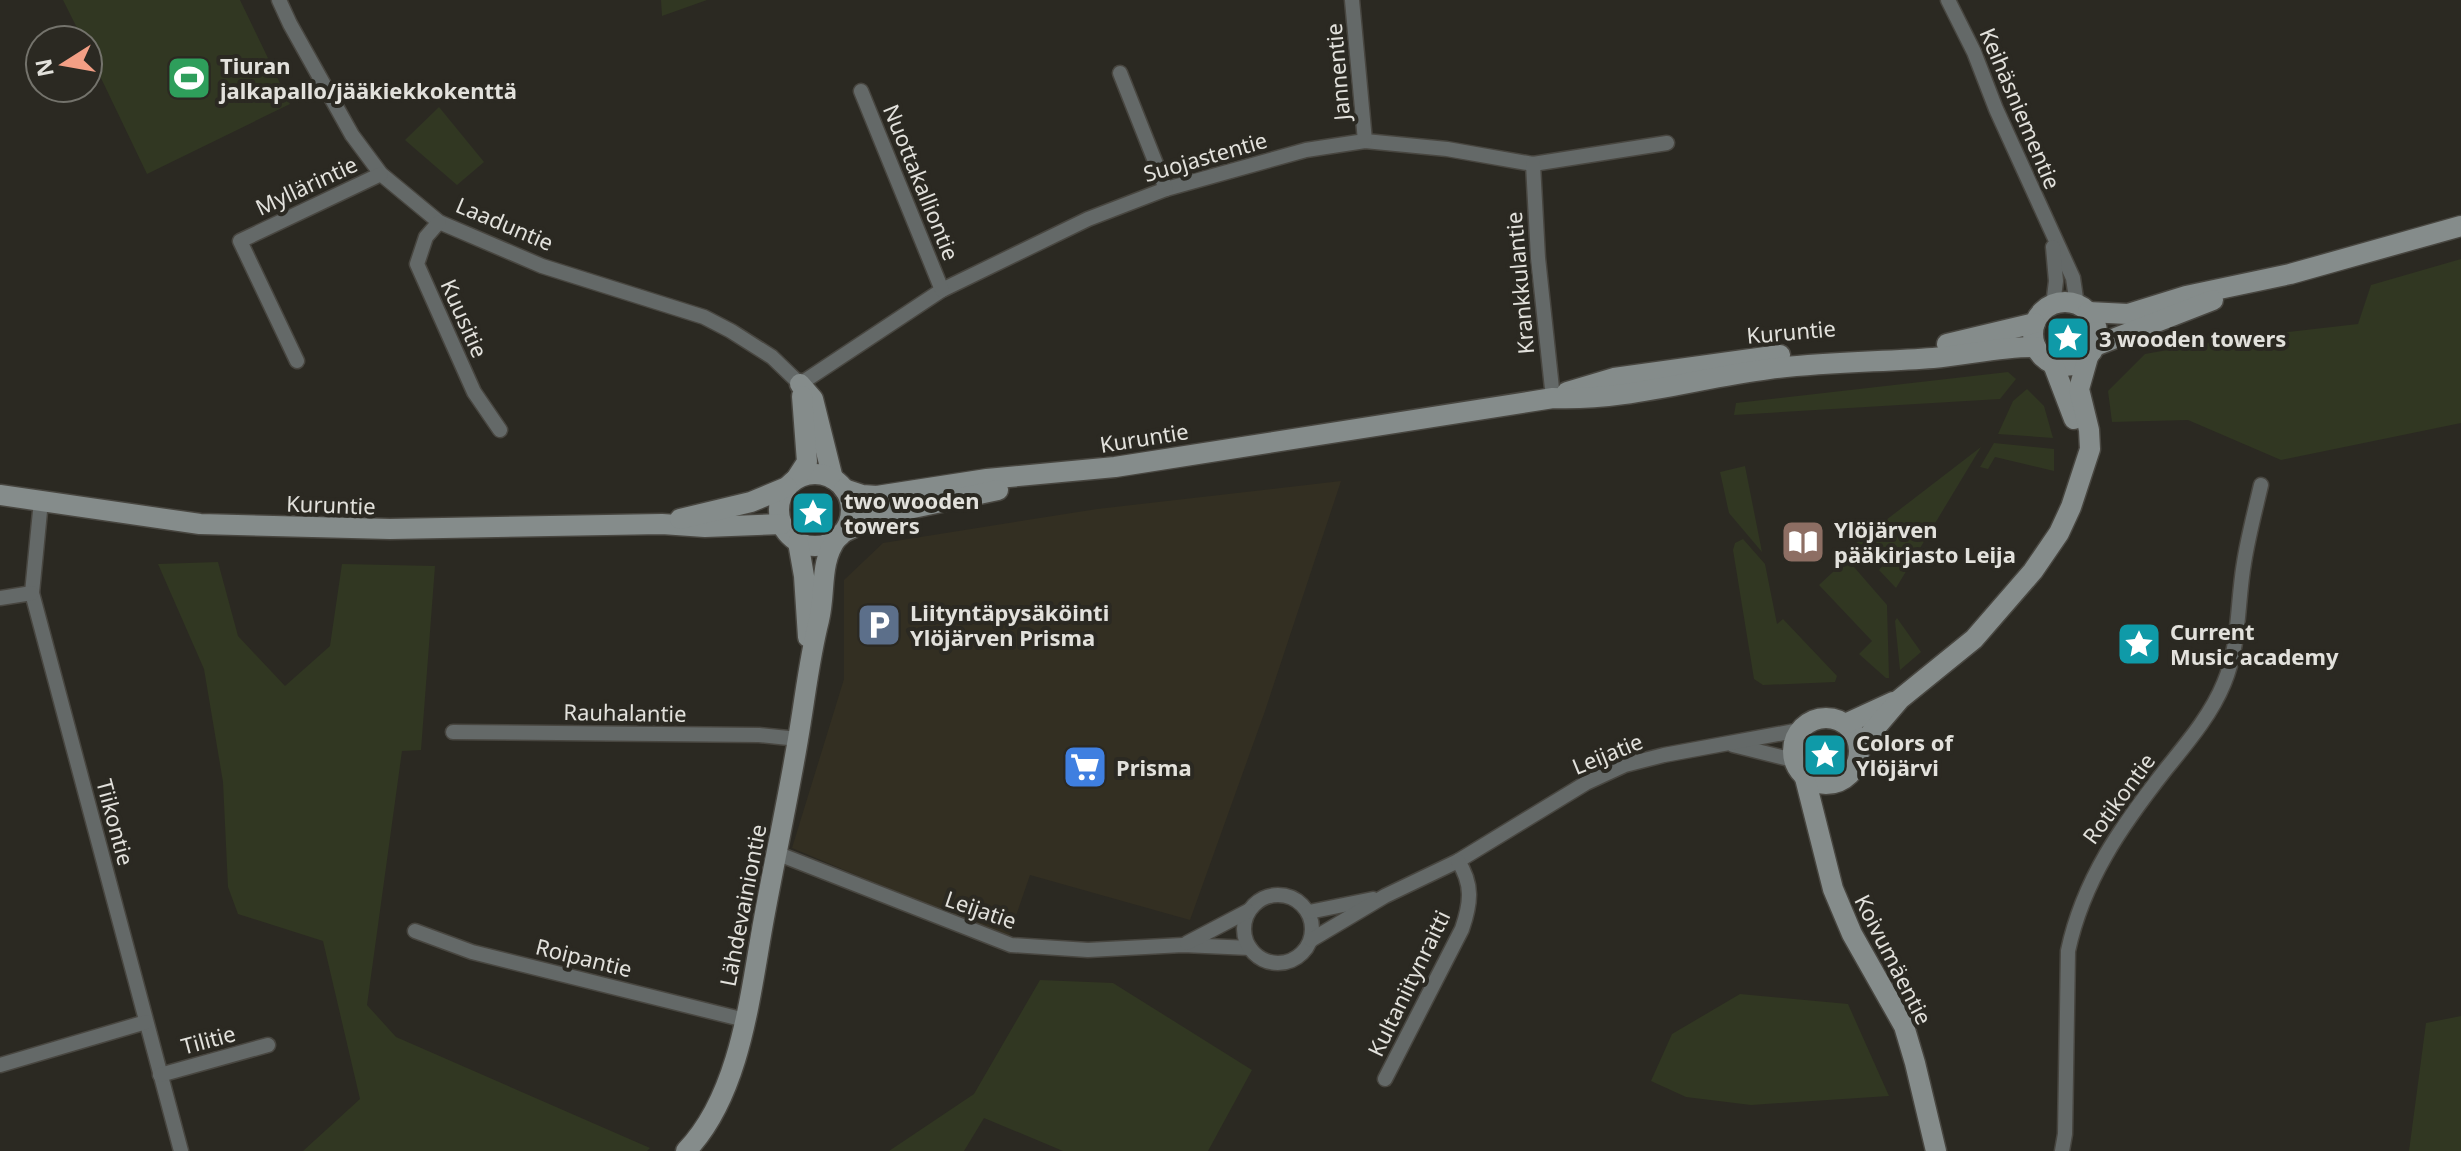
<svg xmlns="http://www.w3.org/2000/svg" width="2461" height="1151" viewBox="0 0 2461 1151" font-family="'Noto Sans',sans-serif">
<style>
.built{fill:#332f22}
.green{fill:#313722}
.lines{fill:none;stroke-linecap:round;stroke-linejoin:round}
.street-casing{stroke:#484640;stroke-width:17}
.secondary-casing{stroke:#484640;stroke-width:23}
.street{stroke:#646968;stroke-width:14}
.secondary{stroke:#858c8b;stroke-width:20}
.labels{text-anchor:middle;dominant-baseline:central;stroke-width:8;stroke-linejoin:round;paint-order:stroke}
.poi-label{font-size:22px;font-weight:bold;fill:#e2e1dc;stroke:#2b2922;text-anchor:start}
.street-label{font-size:22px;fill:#e2e1dc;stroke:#2b2922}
</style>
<rect width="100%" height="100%" fill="#2b2922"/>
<polygon class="built" points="1341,481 1265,711 1190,920 1030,875 1008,939 792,848 844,679 844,580 883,543 1097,509"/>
<g class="green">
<polygon points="63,0 240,0 290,104 147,174 88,51 88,40 83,40"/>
<polygon points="661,0 707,0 662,16"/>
<polygon points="439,107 484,162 457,185 405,140"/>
<polygon points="2461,259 2461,423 2281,460 2188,420 2112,422 2108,391 2145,354 2235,338 2358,324 2371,285"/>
<polygon points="2008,372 2016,379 2000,399 1734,415 1736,403"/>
<polygon points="2027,389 2044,406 2053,438 1998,434 2013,401"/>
<polygon points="1994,443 2054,449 2054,471 1995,457 1988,469 1980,467"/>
<polygon points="1981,447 1896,588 1879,570 1885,563 1867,545 1851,547"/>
<polygon points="1745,466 1762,552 1729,513 1720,472"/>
<polygon points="1743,539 1765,564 1777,624 1783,619 1837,676 1835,682 1763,685 1754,679 1733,550 1735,543"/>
<polygon points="1847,559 1887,605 1889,678 1886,678 1859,654 1872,641 1819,585"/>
<polygon points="218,562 238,636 285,686 330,646 342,564 435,566 421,750 402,751 367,1005 396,1037 650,1148 647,1151 303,1151 360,1099 323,941 238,914 228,887 223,782 204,669 158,564"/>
<polygon points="1897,618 1921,652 1900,670 1895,621"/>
<polygon points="1040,980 1113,983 1252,1070 1208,1151 1063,1151 984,1118 964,1151 889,1151 974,1094"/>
<polygon points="1740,994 1848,1004 1889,1096 1751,1105 1686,1097 1651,1081 1672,1034"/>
<polygon points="2461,1016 2461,1151 2409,1151 2426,1023"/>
</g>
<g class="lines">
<g class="street-casing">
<g id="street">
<polyline points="279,0 290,24 352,135 381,174 439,222 542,266 704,317 731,331 772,357 800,384 942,290 1088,219 1166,189 1306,150 1365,141 1447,149 1533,164 1667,143"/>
<polyline points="1352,0 1365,141"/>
<polyline points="1948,0 1974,52 1996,109 2073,278 2077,305"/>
<polyline points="1120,73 1166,189"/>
<polyline points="861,91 942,290"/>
<polyline points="1533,164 1538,258 1553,398"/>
<polyline points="439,222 426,237 417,264 474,392 500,430"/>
<polyline points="2053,305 2056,281 2053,247"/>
<polyline points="297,361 240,241 381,174"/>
<polyline points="41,501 32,593 181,1151"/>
<polyline points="0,598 32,593"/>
<polyline points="453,732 759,735 798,739"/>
<polyline points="1733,745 1793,760"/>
<polyline points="776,853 1011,945 1088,950 1183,945 1250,948"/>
<circle cx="1278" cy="929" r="34"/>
<polyline points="1309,912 1373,899"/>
<polyline points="415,931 472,952 745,1020"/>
<polyline points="1311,940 1385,896 1458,861 1586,783 1625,765 1664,755 1800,730"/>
<polyline points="1187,943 1248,911"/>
<polyline points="0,1065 146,1022"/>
<polyline points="160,1075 268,1045"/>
<path d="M1385,1079l77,-150c9,-26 11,-45 -4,-68"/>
<path d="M2062,1151l3,-17 3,-183c15,-71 54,-126 98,-182 21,-26 45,-54 58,-86 16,-38 13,-80 20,-120 4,-26 11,-52 17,-78"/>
</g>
</g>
<g class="secondary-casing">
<g id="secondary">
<circle cx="2065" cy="334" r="32"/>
<polyline points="2088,312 2128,314 2186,296 2290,274 2461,226"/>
<polyline points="1947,344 2035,323"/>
<polyline points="2095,346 2213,300"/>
<polyline points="2053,364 2074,419"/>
<polyline points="800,384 813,399 833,479"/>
<polyline points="1567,392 1614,378 1780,355"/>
<circle cx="815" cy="510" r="36"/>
<polyline points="796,479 807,462 802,396"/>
<path d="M844,489l18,6 15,1 110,-17 128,-12 438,-69c73,3 144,-20 216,-29 55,-7 110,-7 164,-11 35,-3 69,-12 103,-11"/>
<polyline points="0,495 200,524 390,529 662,524 705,527 782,524"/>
<polyline points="680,519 751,502 787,487"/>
<polyline points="842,533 880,515 998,490"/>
<polyline points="798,542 804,576 808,637"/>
<circle cx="1826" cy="751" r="33"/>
<polyline points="1845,724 1893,702"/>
<polyline points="1859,747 1900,699 1974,639 2033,571 2059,533 2071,507 2090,449 2089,430 2079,389 2088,357"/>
<polyline points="1805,778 1833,889 1852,934 1904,1026 1915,1063 1936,1151"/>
<path d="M686,1151c55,-57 64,-157 78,-233 11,-60 24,-119 34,-179 7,-40 11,-80 21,-119 7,-29 0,-57 18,-82"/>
</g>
</g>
<use href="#street" class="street"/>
<use href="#secondary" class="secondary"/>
</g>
<defs>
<g id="stadium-square" transform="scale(2.3)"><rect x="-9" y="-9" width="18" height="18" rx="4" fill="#2e9e5b" stroke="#2b2922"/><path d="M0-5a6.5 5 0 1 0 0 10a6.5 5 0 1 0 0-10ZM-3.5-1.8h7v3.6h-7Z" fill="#fff"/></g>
<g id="sight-square" transform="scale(2.3)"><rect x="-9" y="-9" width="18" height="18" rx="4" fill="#0f9aa8" stroke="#2b2922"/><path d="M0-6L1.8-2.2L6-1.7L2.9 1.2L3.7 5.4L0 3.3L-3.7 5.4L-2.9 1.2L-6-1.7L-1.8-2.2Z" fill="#fff"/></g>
<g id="library-square" transform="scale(2.3)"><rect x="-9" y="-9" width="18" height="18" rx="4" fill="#8d6e63" stroke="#2b2922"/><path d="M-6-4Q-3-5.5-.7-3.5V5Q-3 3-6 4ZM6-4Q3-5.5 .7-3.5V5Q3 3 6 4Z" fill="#fff"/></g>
<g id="parking-square" transform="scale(2.3)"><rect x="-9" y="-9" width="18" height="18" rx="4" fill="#5c6f8a" stroke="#2b2922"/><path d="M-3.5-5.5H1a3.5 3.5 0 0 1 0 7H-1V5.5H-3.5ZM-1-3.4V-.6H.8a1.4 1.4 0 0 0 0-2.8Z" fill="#fff"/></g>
<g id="supermarket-square" transform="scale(2.3)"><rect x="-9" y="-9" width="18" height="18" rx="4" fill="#3f7fe0" stroke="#2b2922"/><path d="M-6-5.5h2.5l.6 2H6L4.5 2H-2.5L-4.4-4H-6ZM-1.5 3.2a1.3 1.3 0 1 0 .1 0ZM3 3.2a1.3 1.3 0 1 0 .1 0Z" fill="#fff"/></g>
</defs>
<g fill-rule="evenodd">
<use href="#stadium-square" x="189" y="78"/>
<use href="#sight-square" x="2068" y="338"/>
<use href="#sight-square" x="813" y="513"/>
<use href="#library-square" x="1803" y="542"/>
<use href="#parking-square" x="879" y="625"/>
<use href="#sight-square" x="2139" y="644"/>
<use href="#sight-square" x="1825" y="755"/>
<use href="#supermarket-square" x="1085" y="767"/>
</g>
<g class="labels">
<g class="poi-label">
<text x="220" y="65">Tiuran<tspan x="220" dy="25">jalkapallo/jääkiekkokenttä</tspan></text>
<text x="2099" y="338">3 wooden towers</text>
<text x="844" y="500">two wooden<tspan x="844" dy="25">towers</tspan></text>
<text x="1834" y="529">Ylöjärven<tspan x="1834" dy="25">pääkirjasto Leija</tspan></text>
<text x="910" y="612">Liityntäpysäköinti<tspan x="910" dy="25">Ylöjärven Prisma</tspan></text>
<text x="2170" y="631">Current<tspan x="2170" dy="25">Music academy</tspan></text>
<text x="1856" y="742">Colors of<tspan x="1856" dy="25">Ylöjärvi</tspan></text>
<text x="1116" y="767">Prisma</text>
</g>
<g class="street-label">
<text transform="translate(1337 72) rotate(-95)">Jannentie</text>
<text transform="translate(2021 108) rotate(67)">Keihäsniementie</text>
<text transform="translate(1205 156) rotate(-16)">Suojastentie</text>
<text transform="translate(922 182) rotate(68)">Nuottakalliontie</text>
<text transform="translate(306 185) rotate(-25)">Myllärintie</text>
<text transform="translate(505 223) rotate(23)">Laaduntie</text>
<text transform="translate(1519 283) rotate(-95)">Krankkulantie</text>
<text transform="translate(465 318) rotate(66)">Kuusitie</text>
<text transform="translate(1791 331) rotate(-5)">Kuruntie</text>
<text transform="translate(1144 437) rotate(-9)">Kuruntie</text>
<text transform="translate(331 504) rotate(2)">Kuruntie</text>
<text transform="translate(625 712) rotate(1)">Rauhalantie</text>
<text transform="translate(1607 753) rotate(-22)">Leijatie</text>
<text transform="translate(2118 798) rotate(-54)">Rotikontie</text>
<text transform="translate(116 822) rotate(75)">Tiikontie</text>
<text transform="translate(742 905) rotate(-79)">Lähdevainiontie</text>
<text transform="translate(981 909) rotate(19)">Leijatie</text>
<text transform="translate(584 957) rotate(14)">Roipantie</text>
<text transform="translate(1894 959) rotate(63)">Koivumäentie</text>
<text transform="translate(1408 983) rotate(-64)">Kultaniitynraitti</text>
<text transform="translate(208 1039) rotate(-15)">Tilitie</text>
</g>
</g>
<g transform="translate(64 64) rotate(259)"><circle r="38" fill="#2b2922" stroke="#74736c" stroke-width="2"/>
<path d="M0-6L14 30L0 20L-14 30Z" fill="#f39f85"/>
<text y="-12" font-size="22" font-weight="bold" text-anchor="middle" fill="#e2e1dc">N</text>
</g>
</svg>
